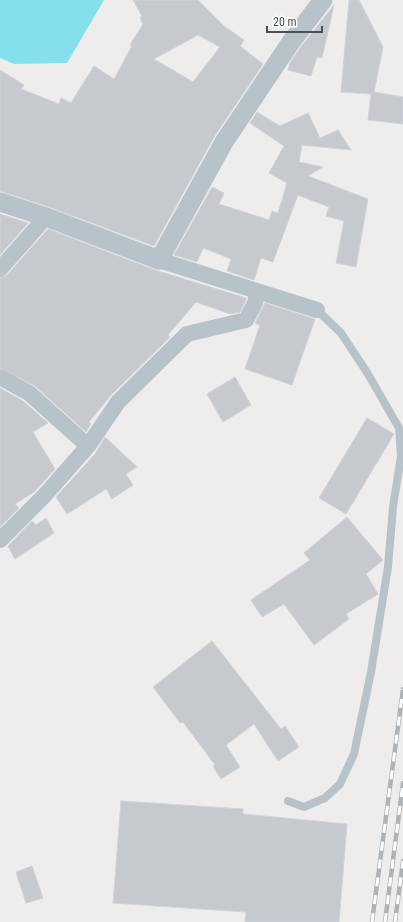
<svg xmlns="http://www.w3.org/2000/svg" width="403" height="922" viewBox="0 0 403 922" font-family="'Roboto Condensed',sans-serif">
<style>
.water{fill:#86e0eb}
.building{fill:#c6cacf;stroke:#d0d3d8;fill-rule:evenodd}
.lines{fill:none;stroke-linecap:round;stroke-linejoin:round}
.service{stroke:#b7c3ca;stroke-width:8}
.minor{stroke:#b7c3ca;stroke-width:16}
.tertiary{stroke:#b7c3ca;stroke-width:19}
.rail-casing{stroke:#aeb3b7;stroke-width:4.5}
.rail{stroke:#fff;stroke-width:3;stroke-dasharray:9;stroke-linecap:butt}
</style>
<rect width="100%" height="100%" fill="#efecec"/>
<polygon class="water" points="0,0 104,0 67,63 14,64 0,58"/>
<g class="building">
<path d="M133,0h65l26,26 20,14 -4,6 23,18 -49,73 -60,109 -105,-39 -49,-16v-121l24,15 -3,4 38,15 2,-6 10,5 23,-37 20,13 18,-33 -2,-1 13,-21 -3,-7 2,-1zM198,35l22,12 -27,35 -39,-23z"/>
<polygon points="349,0 359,0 383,47 374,92 403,97 403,124 368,120 371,94 341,92"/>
<polygon points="334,5 322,58 317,57 311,76 288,70 290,63 300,48"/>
<polygon points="257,112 280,126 308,113 320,138 338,130 351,150 302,145 299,162 323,167 308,176 368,199 356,267 336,263 344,221 326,216 329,207 298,195 273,262 261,258 254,280 227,271 231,259 203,248 197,262 174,255 212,187 224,193 219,204 269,220 272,211 278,213 287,183 269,173 284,146 250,123"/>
<polygon points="0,214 28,223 0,255"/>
<polygon points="48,229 155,270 246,298 246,300 240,312 230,314 196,302 168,335 170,337 111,395 89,422 91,424 86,432 35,386 0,368 0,278 7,275"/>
<polygon points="265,303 315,319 292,385 245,369 260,325 255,323"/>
<polygon points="235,377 251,405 223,422 207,394"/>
<polygon points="0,388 23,401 48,423 33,432 55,469 34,492 15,504 19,508 0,527"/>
<polygon points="367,418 394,434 346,514 319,498"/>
<polygon points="105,437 137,467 126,474 133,485 112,499 106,489 67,514 56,497 95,454"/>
<polygon points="347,517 383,560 366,574 378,594 346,614 349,619 314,645 284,604 262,617 251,600 310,560 304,553"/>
<polygon points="46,518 54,533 15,559 8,546 32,521 36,525"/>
<polygon points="212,641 281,729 285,726 299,747 278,761 254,724 226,745 240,767 221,779 213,766 215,765 183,722 180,723 153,687"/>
<polygon points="121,801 243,809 243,814 347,824 339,922 245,922 246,912 113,903"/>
<polygon points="32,866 43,898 26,903 16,872"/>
</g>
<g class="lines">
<polyline class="service" points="288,801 304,807 325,798 340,784 354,754 371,672 388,567 393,507 401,456 399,428 368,374 341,333 317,310"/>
<g class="minor">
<polyline points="159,260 317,310"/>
<polyline points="0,269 46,217"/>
<polyline points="0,377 29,393 88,446"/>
<polyline points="0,540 45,495 88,446 118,402 187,334 246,320 255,303 257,292"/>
</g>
<polyline class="tertiary" points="0,202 46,217 159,260 224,142 291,42 323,0"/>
<g class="rail-casing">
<g id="rail">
<polyline points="372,922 403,689"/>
<polyline points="385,922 403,783"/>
<polyline points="395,922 403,861"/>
</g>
</g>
<use href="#rail" class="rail"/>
</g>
<path d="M267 26v6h55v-6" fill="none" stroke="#45525a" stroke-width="2"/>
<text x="273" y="26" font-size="12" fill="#45525a" stroke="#ffffff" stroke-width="3" paint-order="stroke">20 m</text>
</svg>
